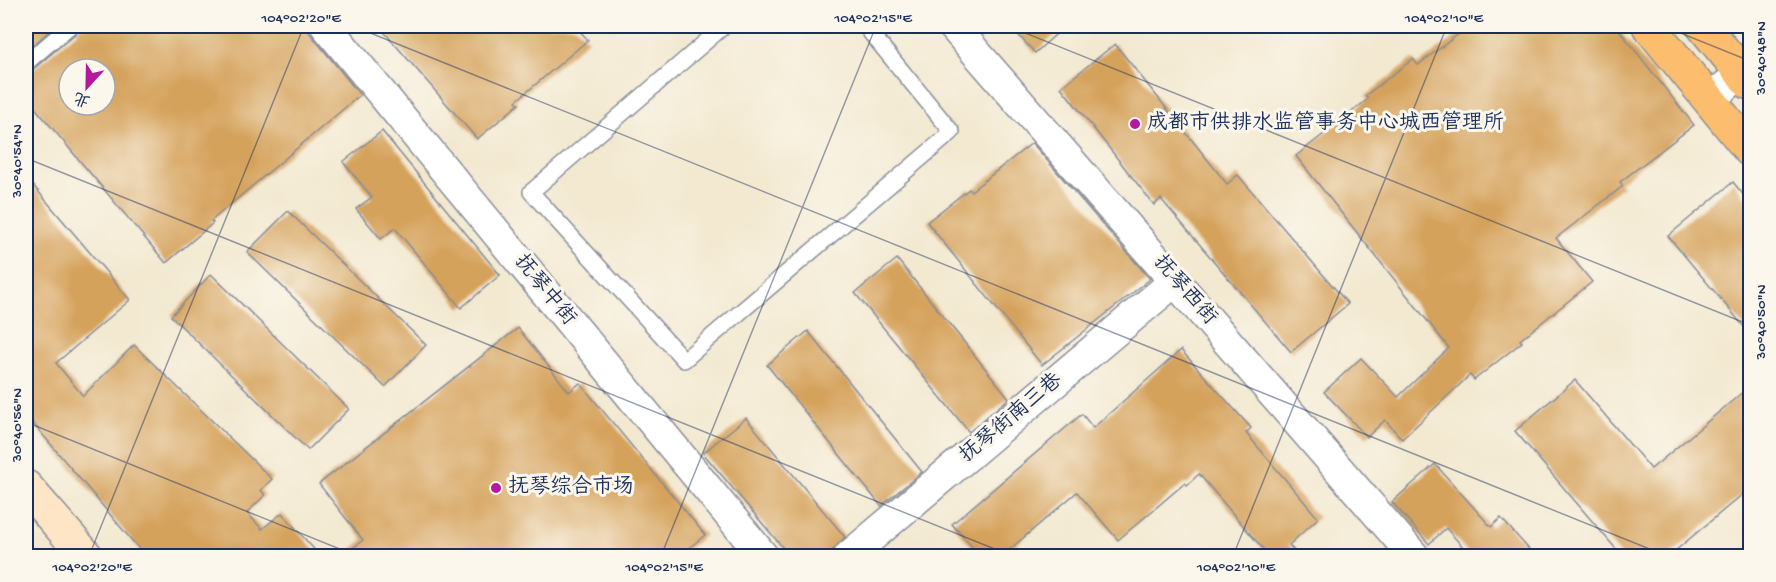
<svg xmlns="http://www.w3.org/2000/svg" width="1776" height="582" viewBox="0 0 1776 582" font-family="'Gochi Hand','LXGW WenKai TC',sans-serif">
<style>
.building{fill:#d5a25c;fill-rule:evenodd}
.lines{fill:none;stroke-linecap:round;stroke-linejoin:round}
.lane-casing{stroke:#878c98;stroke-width:18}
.street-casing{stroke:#878c98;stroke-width:33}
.secondary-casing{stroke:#878c98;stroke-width:36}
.primary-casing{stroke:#878c98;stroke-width:36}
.lane{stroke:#fff;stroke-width:15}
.street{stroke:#fff;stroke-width:30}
.secondary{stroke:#fee5c5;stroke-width:33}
.primary{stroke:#fcbd6e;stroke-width:33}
.ticks{fill:none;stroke:#1b2f5e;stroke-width:1.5;stroke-opacity:0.45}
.poi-dot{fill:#b5179e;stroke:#fbf7ec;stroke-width:2}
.labels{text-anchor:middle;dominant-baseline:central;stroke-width:6;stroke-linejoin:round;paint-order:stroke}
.poi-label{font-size:21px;fill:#1b2f5e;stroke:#fbf7ec;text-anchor:start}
.street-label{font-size:21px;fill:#1b2f5e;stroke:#fbf7ec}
.neatline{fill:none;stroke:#1b2f5e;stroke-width:2}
.ticks-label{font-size:15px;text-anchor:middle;fill:#1b2f5e}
</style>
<rect width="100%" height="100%" fill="#fbf7ec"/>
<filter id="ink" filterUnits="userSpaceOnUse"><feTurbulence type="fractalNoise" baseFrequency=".0167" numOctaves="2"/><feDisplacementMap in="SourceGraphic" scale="12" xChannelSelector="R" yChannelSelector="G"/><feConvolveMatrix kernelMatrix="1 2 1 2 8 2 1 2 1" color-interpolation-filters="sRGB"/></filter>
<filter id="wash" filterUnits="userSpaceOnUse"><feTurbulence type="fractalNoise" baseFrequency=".008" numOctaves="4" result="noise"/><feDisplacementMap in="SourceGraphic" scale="24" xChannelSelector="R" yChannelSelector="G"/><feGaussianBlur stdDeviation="1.35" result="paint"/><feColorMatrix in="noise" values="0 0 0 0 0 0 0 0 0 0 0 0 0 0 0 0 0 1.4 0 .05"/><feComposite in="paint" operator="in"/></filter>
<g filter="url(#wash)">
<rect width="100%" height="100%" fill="#f3e9d1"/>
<g id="blocks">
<g class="building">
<polygon points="26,26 55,26 26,51"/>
<path d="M80,26h224l56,69 -149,126 2,2 -47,40 -140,-166v-25l6,-2 44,-37zM69,69h36v36h-36z"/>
<polygon points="379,26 575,26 588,40 516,101 519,104 477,139"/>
<polygon points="1010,26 1065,26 1035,53"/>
<polygon points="1469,26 1616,26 1694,125 1620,182 1623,186 1556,238 1592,282 1520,340 1522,342 1474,380 1470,375 1402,439 1385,420 1367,437 1324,392 1361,358 1398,397 1449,348 1296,156 1368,99 1365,96 1413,59 1418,65"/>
<polygon points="1115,44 1227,184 1238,175 1348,304 1291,352 1161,199 1154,205 1061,87"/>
<polygon points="382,131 500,275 461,308 395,228 381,239 356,209 372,197 343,162"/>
<polygon points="1032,143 1150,279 1042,365 927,222 969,189 971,191"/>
<polygon points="26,177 130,300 56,363 83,396 134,345 272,479 261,490 265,495 247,513 262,529 282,513 320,556 145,556 26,415"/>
<polygon points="1733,182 1750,203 1750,334 1668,236"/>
<polygon points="288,211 426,345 385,387 247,252"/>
<polygon points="897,259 1009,398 969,432 855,293"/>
<polygon points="211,274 349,409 308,450 171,316"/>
<polygon points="518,328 569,392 580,383 705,535 679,556 343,556 363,540 319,484"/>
<polygon points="808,331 922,472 881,506 767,365"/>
<polygon points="1181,350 1251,428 1246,433 1318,518 1289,545 1299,556 1269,556 1199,474 1187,485 1185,483 1118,540 1077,492 1002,556 980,556 952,524 1082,414 1093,428"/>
<polygon points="1575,380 1651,469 1750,386 1750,488 1669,556 1622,556 1515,431"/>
<polygon points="746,418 845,537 833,550 832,556 790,556 703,453"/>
<polygon points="1435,464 1491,527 1501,518 1535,556 1471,556 1446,528 1429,544 1392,502"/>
</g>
</g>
</g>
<g filter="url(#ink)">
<use href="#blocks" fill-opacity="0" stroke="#878c98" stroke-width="1.5"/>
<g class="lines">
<g class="lane-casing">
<g id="lane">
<polyline points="724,26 531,192 684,360 952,132 865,26"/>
<polyline points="26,63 70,26"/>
</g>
</g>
<g class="street-casing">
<g id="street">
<polyline points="326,26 763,556"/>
<polyline points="953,26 1414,556"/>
<polyline points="1722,89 1750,66"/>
<polyline points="849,556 1175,281"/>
</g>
</g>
<g class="secondary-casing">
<polyline id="secondary" points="26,487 86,556"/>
</g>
<g class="primary-casing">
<g id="primary">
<polyline points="1649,26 1750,150"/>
<polyline points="1703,26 1750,83"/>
</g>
</g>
<use href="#lane" class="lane"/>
<use href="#street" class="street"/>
<use href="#secondary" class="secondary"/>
<use href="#primary" class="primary"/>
</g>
</g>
<path class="ticks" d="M353,26l1314,530M1008,26l742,299M1663,26l87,35M26,158l986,398M26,422l331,134M89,556l215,-530M661,556l215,-530M1233,556l214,-530"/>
<g class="poi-dot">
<circle cx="1135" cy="124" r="6"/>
<circle cx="496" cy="488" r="6"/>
</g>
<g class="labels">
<g class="poi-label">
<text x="1147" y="124">成都市供排水监管事务中心城西管理所</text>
<text x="508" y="488">抚琴综合市场</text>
</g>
<g class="street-label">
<text transform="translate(544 291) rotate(51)">抚琴中街</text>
<text transform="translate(1184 291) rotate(49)">抚琴西街</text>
<text transform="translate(1012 419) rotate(-40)">抚琴街南三巷</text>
</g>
</g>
<rect width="1776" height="582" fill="none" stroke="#fbf7ec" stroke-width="66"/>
<g transform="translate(87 87) rotate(202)"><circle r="28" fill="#fbf7ec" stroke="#a1a7b3" stroke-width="1.5"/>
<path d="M0-4.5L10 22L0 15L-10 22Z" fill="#b5179e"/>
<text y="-9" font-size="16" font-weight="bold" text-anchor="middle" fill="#1b2f5e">北</text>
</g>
<rect x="33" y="33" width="1710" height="516" class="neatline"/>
<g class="ticks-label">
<text x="301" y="22">104°02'20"E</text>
<text x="873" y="22">104°02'15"E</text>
<text x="1444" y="22">104°02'10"E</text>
<text transform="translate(1760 58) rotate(-90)" y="5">30°40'48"N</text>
<text transform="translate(16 161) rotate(-90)" y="5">30°40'54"N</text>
<text transform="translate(1760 322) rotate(-90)" y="5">30°40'50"N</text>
<text transform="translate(16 425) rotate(-90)" y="5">30°40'56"N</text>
<text x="92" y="571">104°02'20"E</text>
<text x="664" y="571">104°02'15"E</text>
<text x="1236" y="571">104°02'10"E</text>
</g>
</svg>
